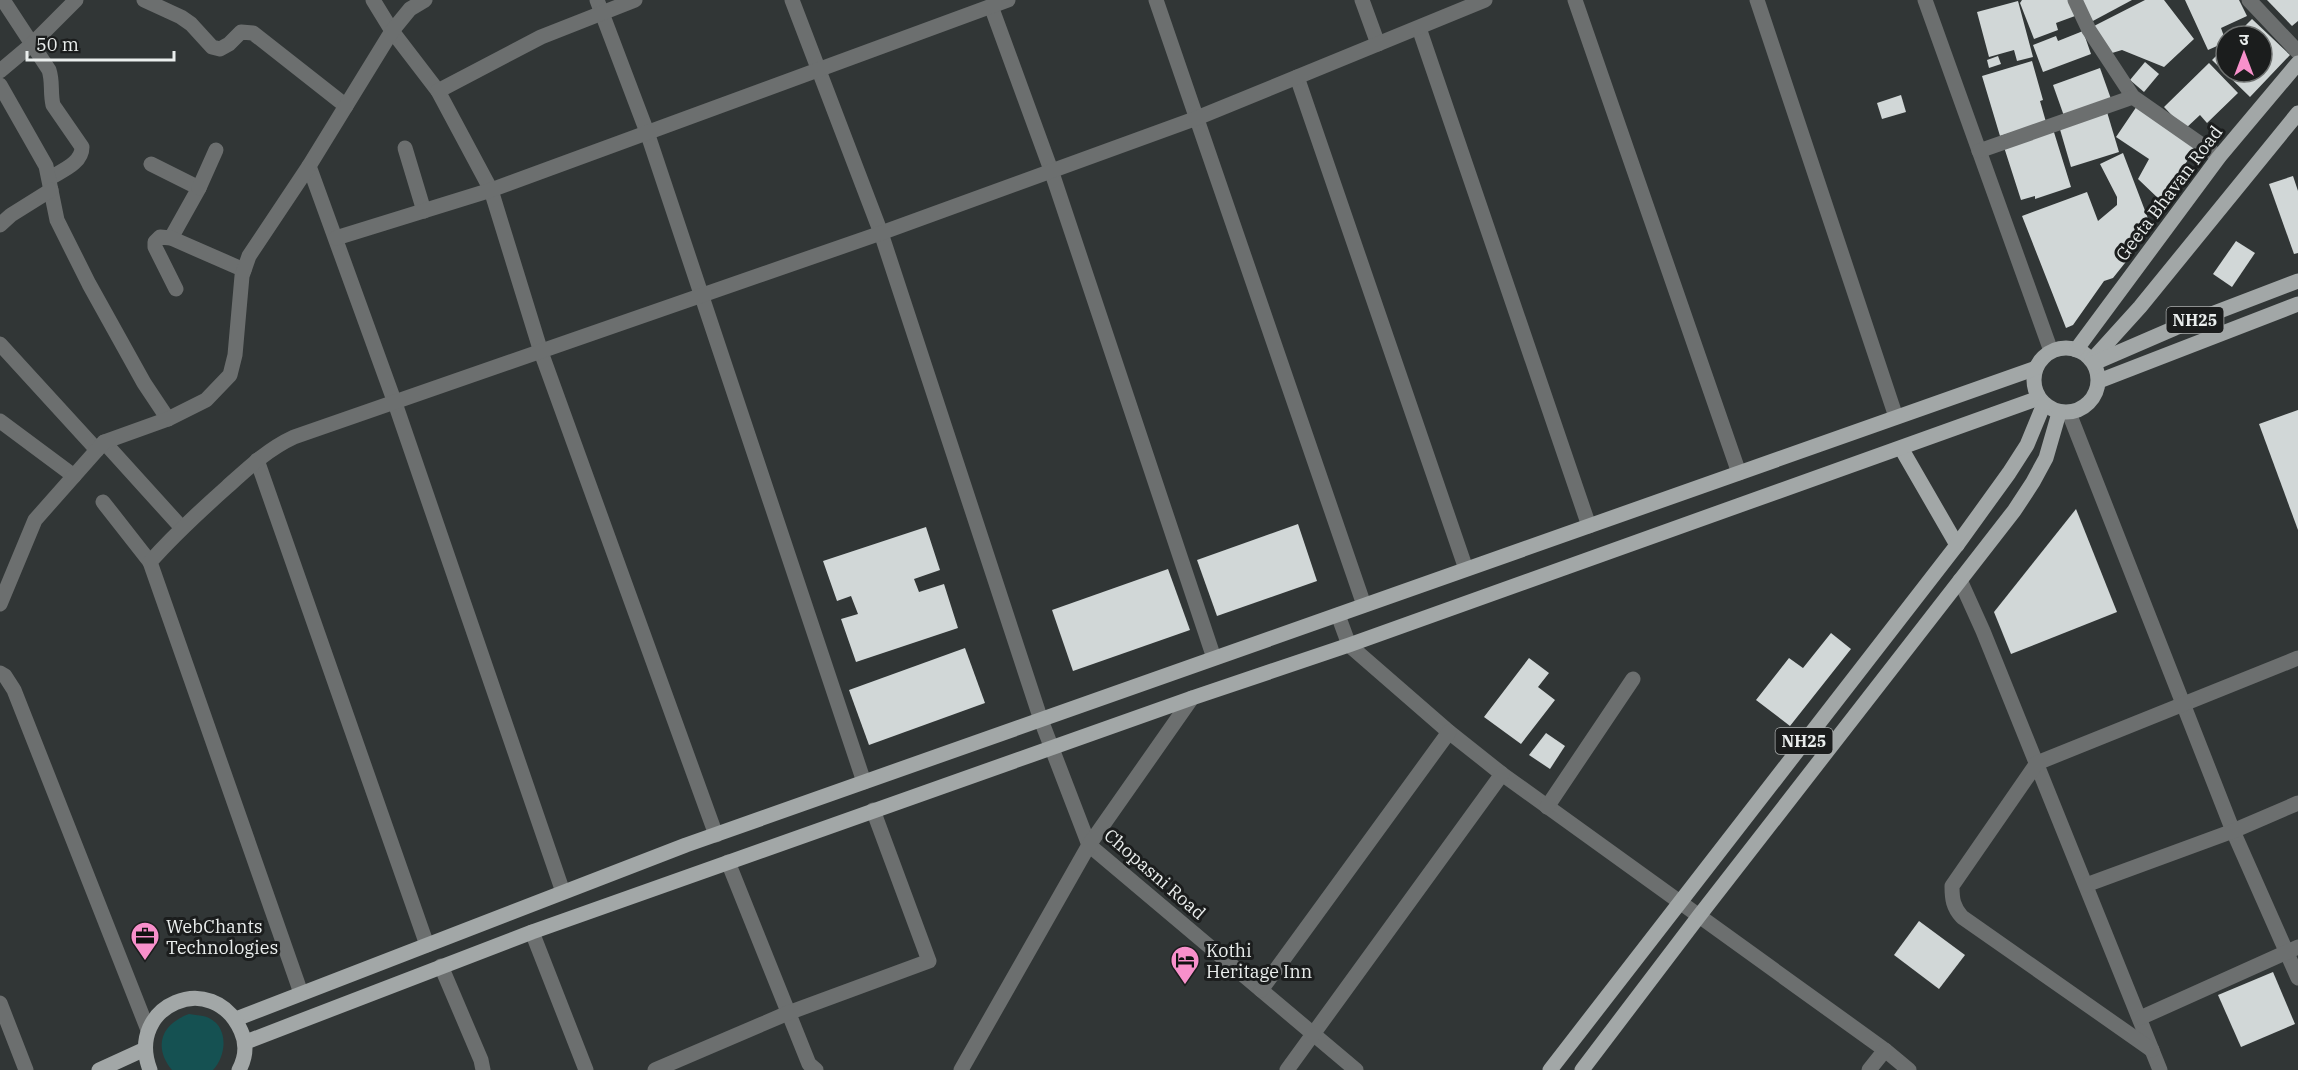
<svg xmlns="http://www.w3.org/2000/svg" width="2298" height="1070" viewBox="0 0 2298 1070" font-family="'IBM Plex Serif','Noto Sans Devanagari',serif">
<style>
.green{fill:#155152}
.building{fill:#d1d7d7}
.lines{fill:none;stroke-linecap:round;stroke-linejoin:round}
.minor{stroke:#6c6f6f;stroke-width:15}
.major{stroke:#a2a7a7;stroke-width:15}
.labels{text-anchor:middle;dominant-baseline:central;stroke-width:6;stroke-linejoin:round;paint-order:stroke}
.shield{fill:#1b1d1d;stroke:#acafaf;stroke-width:1.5}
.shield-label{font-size:16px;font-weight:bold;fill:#eaeeed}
.street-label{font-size:18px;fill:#eaeeed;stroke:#1b1d1d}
.poi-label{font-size:18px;fill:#eaeeed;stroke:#1b1d1d;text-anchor:start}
</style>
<rect width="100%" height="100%" fill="#313636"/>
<path class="green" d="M189,1014c4,1 10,1 14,2 26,6 25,38 10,54h-41c-19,-23 -11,-46 17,-56z"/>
<g class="building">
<polygon points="2022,0 2069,0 2075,16 2056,23 2058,30 2034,39 2020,3"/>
<polygon points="2081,0 2132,0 2091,22"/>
<polygon points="2145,0 2164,0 2194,39 2164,67 2122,50 2112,53 2094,26"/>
<polygon points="2185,0 2239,0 2247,16 2221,28 2226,42 2208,50"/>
<polygon points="2267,0 2298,0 2298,21 2292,26"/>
<polygon points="2018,1 2033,57 2017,61 2014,50 1989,57 1977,12"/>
<polygon points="2252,19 2290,55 2250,97 2212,60 2226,46 2226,72 2262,72 2262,36 2235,36"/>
<polygon points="2083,31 2091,54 2043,72 2033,45 2056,36 2058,41"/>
<polygon points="1998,56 2001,64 1989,68 1987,60"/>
<polygon points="2032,61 2043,100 2040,101 2046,122 2000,136 1982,76"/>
<polygon points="2145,62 2159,74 2144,92 2130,80"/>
<polygon points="2209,63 2238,93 2207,123 2200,115 2185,129 2164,107"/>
<polygon points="2100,68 2111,99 2064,116 2053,85"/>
<polygon points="1901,95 1906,112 1882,119 1877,103"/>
<polygon points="2137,106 2197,147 2160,200 2138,179 2149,159 2116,137"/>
<polygon points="2107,112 2119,152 2071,167 2059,126"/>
<polygon points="2053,129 2071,187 2035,199 2035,196 2021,200 2003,144"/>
<polygon points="2123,153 2152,229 2113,278 2104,281 2073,325 2066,328 2022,216 2087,192 2098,221 2117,205 2117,197 2100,164"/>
<polygon points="2293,176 2298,191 2298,253 2294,254 2269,184"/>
<polygon points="2236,241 2255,253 2232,287 2213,274"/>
<polygon points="2298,410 2298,530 2259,424"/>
<polygon points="2076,509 2117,612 2011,654 1994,612"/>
<polygon points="1298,524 1317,581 1217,616 1197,560"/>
<polygon points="926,527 940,570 914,579 919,592 944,584 958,628 856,662 841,619 858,614 851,596 837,601 823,561"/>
<polygon points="1168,569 1190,630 1073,671 1052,610"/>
<polygon points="1831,633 1851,649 1790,726 1756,700 1789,658 1803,668"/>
<polygon points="965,648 985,703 869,745 849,690"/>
<polygon points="1529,658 1549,673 1538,687 1555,700 1521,744 1484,717"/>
<polygon points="1546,733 1565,746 1550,769 1529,755"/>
<polygon points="1919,921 1965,955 1939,989 1894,955"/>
<polygon points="2273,972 2295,1024 2241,1047 2218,995"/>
</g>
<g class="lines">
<g class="minor">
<path d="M3,0l46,70c4,12 1,22 4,35l29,42c0,16 -19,23 -32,31"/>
<polyline points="144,0 181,17 191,24 212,47 220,49 229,44 241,32 253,33 346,106"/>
<polyline points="373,0 392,31 438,91"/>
<polyline points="597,0 647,132 864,782"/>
<polyline points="635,0 541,37 438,91 491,190 541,352 716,835"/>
<polyline points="792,0 881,233 1041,720 1089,845 1356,1070"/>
<polyline points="1156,0 1364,605"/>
<polyline points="1362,0 1378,44"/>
<polyline points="1575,0 1739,473"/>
<polyline points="1757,0 1896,417"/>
<polyline points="1925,0 2051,351"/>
<polyline points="2075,0 2089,30 2133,97 2219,157"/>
<polyline points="2249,0 2298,52"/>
<polyline points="991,6 1051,170 1214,658"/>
<polyline points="1419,28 1589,526"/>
<polyline points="0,71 31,45 76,0"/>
<polyline points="1297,77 1466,569"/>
<polyline points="0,85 46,166 57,220 89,284 144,383 168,419"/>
<polyline points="405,148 424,211"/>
<polyline points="1979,151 2133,97"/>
<polyline points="151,164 199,188 171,238"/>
<polyline points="309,166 395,403 563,892"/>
<polyline points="199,188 216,150"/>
<polyline points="0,225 11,215 51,190"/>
<polyline points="336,238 491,190 1008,0"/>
<polyline points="176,289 155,247 155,242 160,237 171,238 244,270"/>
<polyline points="0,344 97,450"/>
<polyline points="2069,413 2233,831 2298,978"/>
<polyline points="0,421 74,476"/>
<polyline points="104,442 181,527"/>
<polyline points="257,460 427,945"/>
<polyline points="103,502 150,562"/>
<polyline points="1960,580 1983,631 2160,1070"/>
<polyline points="0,604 35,520 104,442 168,419 206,400 230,375 235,355 242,276 249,256 309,166 392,31 410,9 425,0"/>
<polyline points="1338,615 1349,645 1449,732 1502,774 1885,1050 1909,1070"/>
<polyline points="0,673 5,676 14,690 148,1030"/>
<polyline points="1547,807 1633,679"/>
<polyline points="728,862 809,1064 816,1070"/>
<polyline points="2086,885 2233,831 2298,803"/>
<polyline points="532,932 586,1070"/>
<polyline points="441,966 481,1060 483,1070"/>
<polyline points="1261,990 1449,732"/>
<path d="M301,993l-151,-431c24,-27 50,-51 77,-75 21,-19 41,-38 67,-50l587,-204 316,-115 288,-118"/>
<polyline points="0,1003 26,1070"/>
<polyline points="2140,1018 2298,947"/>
<path d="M2152,1050l-190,-133c-9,-10 -10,-18 -10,-31l85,-123 261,-105"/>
<polyline points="655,1070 788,1013 929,961 873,810"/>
<polyline points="961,1070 1089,845 1192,698"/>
<polyline points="1287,1070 1502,774"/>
<polyline points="1869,1070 1885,1050"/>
</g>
<g class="major">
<circle cx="2066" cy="380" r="32"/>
<polyline points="2076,350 2219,157 2298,63"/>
<polyline points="2092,360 2140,307 2298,113"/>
<polyline points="2094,363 2175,328 2298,281"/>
<polyline points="2099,381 2298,304"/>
<polyline points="1901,448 1957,545"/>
<polyline points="236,1019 686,845 2036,368"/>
<polyline points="246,1042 532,932 1192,698 1349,645 2039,398"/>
<polyline points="99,1070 145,1049"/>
<path d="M150,1070c-25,-65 63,-102 91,-39 6,13 5,26 -2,39"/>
<polyline points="1550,1070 1957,545 2009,473 2027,445 2044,404"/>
<polyline points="1582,1070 1699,916 2014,511 2033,482 2046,458 2059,413"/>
</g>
</g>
<defs>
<g id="office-pin" transform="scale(1.5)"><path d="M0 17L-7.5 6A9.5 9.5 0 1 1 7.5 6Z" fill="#f890cb" stroke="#1b1d1d"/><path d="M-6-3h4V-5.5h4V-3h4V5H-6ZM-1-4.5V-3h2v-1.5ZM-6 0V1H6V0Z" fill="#111"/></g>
<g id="hotel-pin" transform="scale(1.5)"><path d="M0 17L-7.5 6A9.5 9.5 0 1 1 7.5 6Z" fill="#f890cb" stroke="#1b1d1d"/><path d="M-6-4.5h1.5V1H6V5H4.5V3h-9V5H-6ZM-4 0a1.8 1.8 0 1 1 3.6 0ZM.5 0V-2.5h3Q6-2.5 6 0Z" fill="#111"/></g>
</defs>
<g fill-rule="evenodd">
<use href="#office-pin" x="145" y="936"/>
<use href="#hotel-pin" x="1185" y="960"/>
</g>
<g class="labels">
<g class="shield">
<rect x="2166.5" y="307" width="57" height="26" rx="4.5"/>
<rect x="1775.5" y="728" width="57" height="26" rx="4.5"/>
</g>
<g class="shield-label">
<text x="2195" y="320">NH25</text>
<text x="1804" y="741">NH25</text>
</g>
<g class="street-label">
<text transform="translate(2169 193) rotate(-53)">Geeta Bhavan Road</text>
<text transform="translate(1155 874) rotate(41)">Chopasni Road</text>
</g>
<g class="poi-label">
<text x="166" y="926">WebChants<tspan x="166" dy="21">Technologies</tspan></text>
<text x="1206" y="950">Kothi<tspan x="1206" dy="21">Heritage Inn</tspan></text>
</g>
</g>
<g transform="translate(2244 54)"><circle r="28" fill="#1b1d1d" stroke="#6e7170" stroke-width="1.5"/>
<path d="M0-4.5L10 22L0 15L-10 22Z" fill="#f890cb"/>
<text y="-9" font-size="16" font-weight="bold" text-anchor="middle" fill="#eaeeed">उ</text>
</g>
<path d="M27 51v9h147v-9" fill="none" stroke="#eaeeed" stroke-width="3"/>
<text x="36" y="51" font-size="18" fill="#eaeeed" stroke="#1b1d1d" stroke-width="4.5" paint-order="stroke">50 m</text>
</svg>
